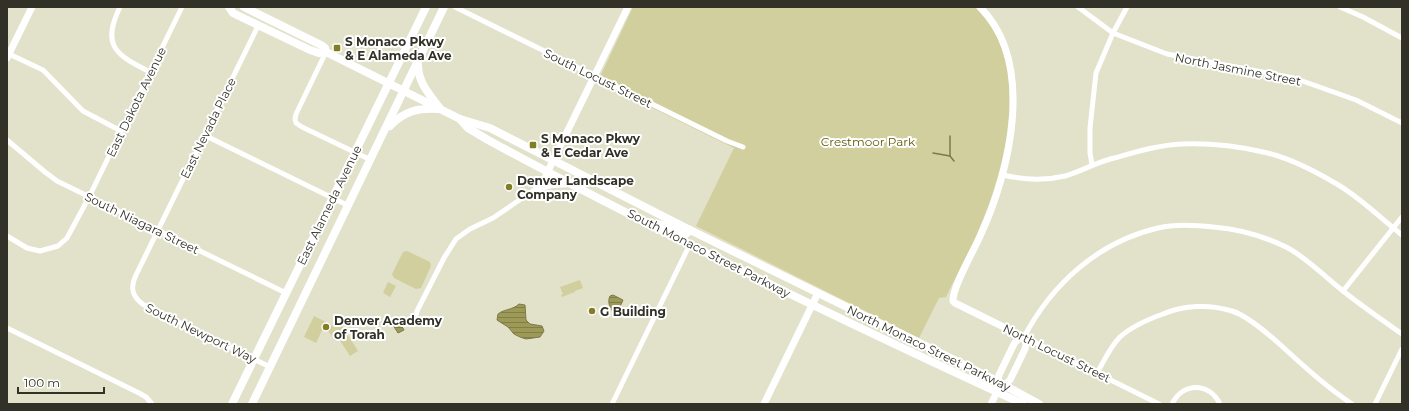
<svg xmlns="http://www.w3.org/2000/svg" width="1409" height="411" viewBox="0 0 1409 411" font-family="Montserrat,sans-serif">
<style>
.green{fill:#d1cf9e}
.water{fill:url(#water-rules);stroke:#7d7a49}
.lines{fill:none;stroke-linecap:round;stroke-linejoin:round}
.stream{stroke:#7d7a49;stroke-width:1.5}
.street{stroke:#fff;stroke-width:5}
.secondary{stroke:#fff;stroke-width:7}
.primary{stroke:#fff;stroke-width:8}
.poi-dot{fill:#837d24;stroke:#fff;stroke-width:1.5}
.labels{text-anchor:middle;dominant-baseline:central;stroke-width:4;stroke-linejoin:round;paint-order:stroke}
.poi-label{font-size:12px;font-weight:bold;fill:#313128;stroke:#fff;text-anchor:start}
.street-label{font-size:12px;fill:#313128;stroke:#fff}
.park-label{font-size:12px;fill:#605b08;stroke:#fff}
</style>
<defs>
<pattern id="water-rules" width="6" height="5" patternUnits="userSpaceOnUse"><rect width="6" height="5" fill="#9d9a57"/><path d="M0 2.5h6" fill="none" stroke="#817e48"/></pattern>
</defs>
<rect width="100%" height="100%" fill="#e2e1ca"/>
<g class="green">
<path d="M633,7h342c12,13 24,29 29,46 16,56 -4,129 -27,181 -9,21 -21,42 -31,63l-7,1 -20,40 -223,-112 38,-78 -136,-67z"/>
<polygon points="407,251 430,262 431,266 421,288 416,289 394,278 392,274 403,252"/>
<polygon points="580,280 583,288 575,291 575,292 562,297 561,295 563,294 560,287"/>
<polygon points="388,282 396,286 390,297 383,293"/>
<polygon points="314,316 326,322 316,343 304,337"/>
<polygon points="339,321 358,351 350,356 339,339 335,341 327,329"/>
</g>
<g class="water">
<path d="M613,295l10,5 -4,9 -5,4c-4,-5 -7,-11 -4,-17z"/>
<path d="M519,304l6,1 1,15 4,4 12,2 2,5 -4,6 -14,2 -6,-2 -6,-3 -6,-7 -11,-7 1,-6c6,-5 15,-4 21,-10z"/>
<polygon points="397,318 402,321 401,325 404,330 398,333 391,322"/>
</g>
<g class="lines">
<g class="stream">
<polyline points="933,153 950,156 954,161"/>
<polyline points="950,156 950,136"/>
</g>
<g class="street">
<path d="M120,7c-19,39 -4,48 30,65"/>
<polyline points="455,7 727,141 743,147"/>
<polyline points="1078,7 1113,33 1167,54 1294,78 1356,100 1402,123"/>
<polyline points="1340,7 1363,17 1402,38"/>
<path d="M258,26l-122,249c-6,13 -4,22 8,30l126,62"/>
<polyline points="326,52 296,114 295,119 296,123 302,127 371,160"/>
<polyline points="9,54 43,70 83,111 121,131"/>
<polyline points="204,135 349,206"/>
<polyline points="7,140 45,172 57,181 286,293"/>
<polyline points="1092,165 1090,153 1090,128 1096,73 1113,33 1127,7"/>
<path d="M1003,175c21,5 41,6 62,1 17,-5 32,-14 49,-18 22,-6 45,-13 68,-14 26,-1 55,2 81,8 25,5 50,18 72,31 25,14 45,35 67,52"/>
<polyline points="7,236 27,248 40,251 58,246 67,238 89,197 182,7"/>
<polyline points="1343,291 1402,217"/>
<polyline points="415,320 417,311 444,258 456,239 470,229 493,218 537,188 548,171"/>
<polyline points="7,328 139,393 146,397 152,404"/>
<path d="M1097,373c7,-12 13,-26 23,-36 11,-10 29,-18 43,-23 21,-9 47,-10 69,-3 16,5 41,27 54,39 21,19 42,38 66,54"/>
<polyline points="612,404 690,244"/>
<path d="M1159,404l-135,-67c28,-53 74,-95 134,-109 16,-4 38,-3 55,-1 26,2 51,9 75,21 20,11 37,29 55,43 19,15 39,29 59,43"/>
<path d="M1172,404c11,-22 37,-22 48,0"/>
<polyline points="1375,404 1402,349"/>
</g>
<g class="secondary">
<path d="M980,7c56,56 30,164 1,227 -6,15 -29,53 -28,67l2,2 69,34"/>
<polyline points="7,58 32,7"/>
<polyline points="548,171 628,7"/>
<polyline points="997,386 999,375 1014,344 1017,340 1024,337"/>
<polyline points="764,404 818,293"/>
<polyline points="991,404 997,392 1010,380 1025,349 1026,345 1024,337"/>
</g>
<g class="primary">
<polyline points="229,7 233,13 239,16 310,50 319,53 326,52"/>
<polyline points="244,7 321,45 325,48 326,52"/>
<polyline points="326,52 460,119 490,128 690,230 991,378 1039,404"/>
<path d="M418,65c0,17 11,29 21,42"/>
<path d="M460,119l8,9 20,12c175,95 355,181 535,264"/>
<path d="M390,126c14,-15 28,-18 48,-17"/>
<polyline points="537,188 552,184 570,183"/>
<path d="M658,224c10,1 18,8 28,10l4,-4"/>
<polyline points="232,404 426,7"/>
<polyline points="252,404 444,7"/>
</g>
</g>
<g class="poi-dot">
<rect x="333" y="44" width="8" height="8" rx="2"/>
<rect x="529" y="141" width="8" height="8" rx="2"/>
<circle cx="509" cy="187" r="4"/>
<circle cx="592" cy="311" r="4"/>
<circle cx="326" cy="327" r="4"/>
</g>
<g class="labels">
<g class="poi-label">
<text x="345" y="41">S Monaco Pkwy<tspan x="345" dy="14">&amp; E Alameda Ave</tspan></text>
<text x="541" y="138">S Monaco Pkwy<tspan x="541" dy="14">&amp; E Cedar Ave</tspan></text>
<text x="517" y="180">Denver Landscape<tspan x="517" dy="14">Company</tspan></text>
<text x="600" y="311">G Building</text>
<text x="334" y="320">Denver Academy<tspan x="334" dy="14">of Torah</tspan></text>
</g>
<g class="street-label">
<text transform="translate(1238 69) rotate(11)">North Jasmine Street</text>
<text transform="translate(598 78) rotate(26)">South Locust Street</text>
<text transform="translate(136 102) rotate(-64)">East Dakota Avenue</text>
<text transform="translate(208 128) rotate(-64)">East Nevada Place</text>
<text transform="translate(329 205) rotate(-64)">East Alameda Avenue</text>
<text transform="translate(142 223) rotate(26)">South Niagara Street</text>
<text transform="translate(709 253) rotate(27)">South Monaco Street Parkway</text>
<text transform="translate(201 333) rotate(26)">South Newport Way</text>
<text transform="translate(929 348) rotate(26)">North Monaco Street Parkway</text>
<text transform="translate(1057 353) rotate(26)">North Locust Street</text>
</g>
<g class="park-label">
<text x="868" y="141">Crestmoor Park</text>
</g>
</g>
<rect width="1409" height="411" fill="none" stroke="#313128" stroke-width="16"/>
<path d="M18 387v6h86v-6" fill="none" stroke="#313128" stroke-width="2"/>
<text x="24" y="387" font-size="12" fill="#313128" stroke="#ffffff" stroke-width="3" paint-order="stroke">100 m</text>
</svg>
